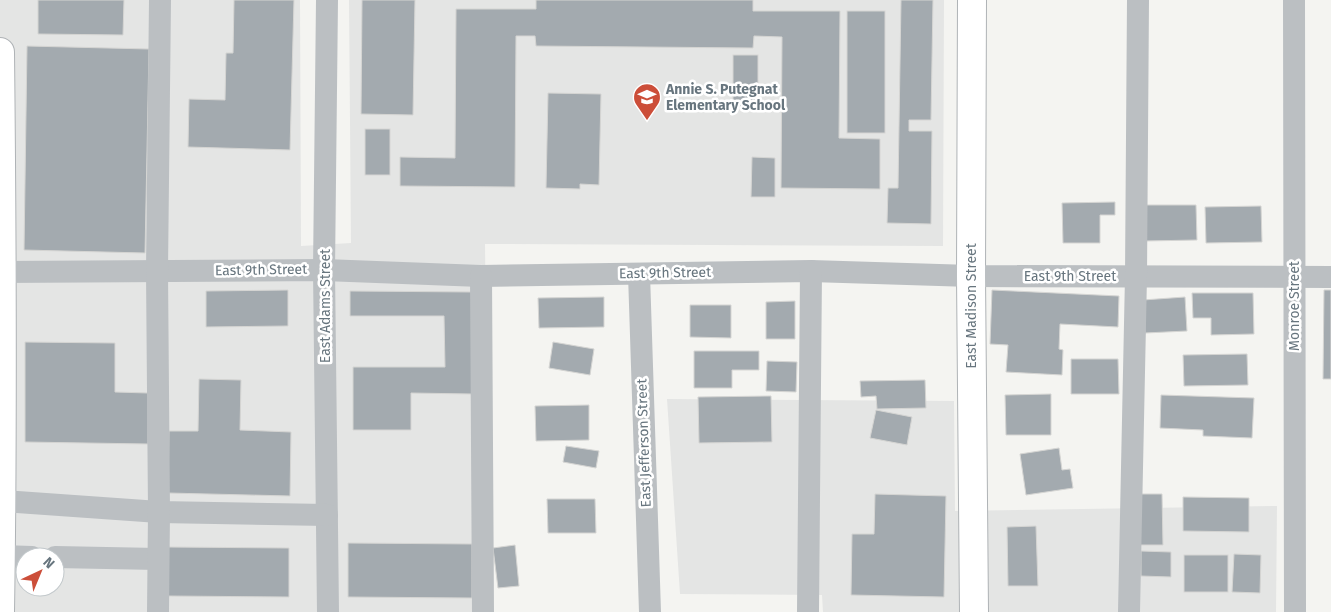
<svg xmlns="http://www.w3.org/2000/svg" width="1331" height="612" viewBox="0 0 1331 612" font-family="'Fira Sans',sans-serif">
<style>
.built{fill:#e4e5e4;fill-rule:evenodd}
.building{fill:#a3aaaf;stroke:#d5d5d3}
.lines{fill:none;stroke-linecap:round;stroke-linejoin:round}
.major-casing{stroke:#afb3b6;stroke-width:30}
.minor{stroke:#bbbfc2;stroke-width:22}
.major{stroke:#fff;stroke-width:28}
.labels{text-anchor:middle;dominant-baseline:central;stroke-width:5;stroke-linejoin:round;paint-order:stroke}
.poi-label{font-size:14px;font-weight:bold;fill:#67757e;stroke:#fff;text-anchor:start}
.street-label{font-size:14px;fill:#67757e;stroke:#fff}
</style>
<rect width="100%" height="100%" fill="#f4f4f1"/>
<g class="built">
<path d="M0,0h300l1,246 50,-3 -2,-243h595l-1,246 -458,-2 4,368h-489zM25,557h30v30h-30z"/>
<polygon points="667,399 954,401 955,511 1277,506 1276,612 823,612 822,595 680,594"/>
</g>
<g class="building">
<polygon points="38,0 124,0 123,35 38,34"/>
<polygon points="234,0 294,0 290,150 188,147 189,99 225,100 226,53 233,53"/>
<polygon points="362,0 415,0 413,115 361,114"/>
<polygon points="536,0 753,0 753,11 840,11 839,138 880,139 880,189 781,188 782,37 754,36 753,48 536,46 535,36 516,36 515,187 400,186 400,157 455,158 456,9 536,9"/>
<polygon points="901,0 933,0 931,120 909,120 909,131 932,131 931,224 887,223 888,188 898,188"/>
<rect x="847" y="11" width="38" height="122"/>
<polygon points="27,46 149,49 145,253 24,250"/>
<rect x="733" y="55" width="25" height="51"/>
<polygon points="548,93 601,94 599,185 580,184 580,189 546,188"/>
<rect x="365" y="129" width="25" height="46"/>
<polygon points="752,157 775,158 775,197 751,197"/>
<polygon points="1115,202 1115,215 1100,215 1100,243 1063,243 1062,203"/>
<polygon points="1143,205 1196,205 1197,240 1144,241"/>
<polygon points="1261,206 1262,242 1206,243 1205,207"/>
<polygon points="288,290 288,326 206,327 206,291"/>
<polygon points="992,290 1119,296 1118,327 1060,324 1059,349 1063,350 1062,375 1006,372 1008,345 990,344"/>
<polygon points="1324,290 1331,290 1331,379 1323,379"/>
<polygon points="350,291 472,292 472,394 411,393 411,430 353,430 353,367 445,367 444,316 350,316"/>
<polygon points="1192,293 1253,293 1254,334 1211,335 1211,318 1193,318"/>
<polygon points="604,297 604,327 539,328 538,298"/>
<polygon points="1185,297 1187,331 1145,333 1143,300"/>
<polygon points="795,301 795,339 766,339 766,302"/>
<polygon points="690,305 731,305 731,338 690,337"/>
<polygon points="25,342 115,343 115,392 148,393 148,444 25,442"/>
<polygon points="553,342 594,349 590,375 549,368"/>
<polygon points="694,351 759,351 759,370 732,370 732,388 694,388"/>
<polygon points="1247,354 1248,385 1184,386 1183,355"/>
<polygon points="1071,359 1118,359 1119,394 1071,394"/>
<polygon points="767,361 797,362 796,392 766,391"/>
<polygon points="199,379 241,380 240,430 291,432 290,496 168,493 169,431 198,431"/>
<polygon points="925,380 926,408 877,409 876,396 861,397 860,381"/>
<polygon points="1051,394 1051,435 1006,435 1005,395"/>
<polygon points="1161,395 1254,398 1252,438 1203,436 1203,430 1160,428"/>
<polygon points="771,396 772,442 699,443 698,397"/>
<polygon points="589,405 589,440 536,441 535,406"/>
<polygon points="876,410 912,417 907,445 870,438"/>
<polygon points="566,446 599,451 596,468 563,462"/>
<polygon points="1059,448 1062,470 1070,469 1073,488 1026,495 1020,454"/>
<polygon points="875,494 946,496 944,597 851,595 852,534 874,534"/>
<polygon points="1139,494 1162,494 1163,545 1140,545"/>
<polygon points="1183,497 1249,498 1249,532 1183,531"/>
<polygon points="547,499 595,499 596,533 548,533"/>
<polygon points="1036,526 1038,586 1008,586 1007,527"/>
<polygon points="348,543 472,544 472,598 348,597"/>
<polygon points="515,545 519,586 498,588 493,548"/>
<polygon points="167,547 289,548 289,597 168,596"/>
<polygon points="1141,551 1171,552 1171,577 1141,576"/>
<polygon points="1234,554 1261,555 1260,593 1232,592"/>
<rect x="1184" y="555" width="44" height="37"/>
</g>
<g class="lines">
<g class="major-casing">
<g id="major">
<polyline points="972,0 971,276 974,612"/>
<path d="M0,52c2,187 3,373 0,560"/>
</g>
</g>
<g class="minor">
<polyline points="327,0 324,270 328,612"/>
<polyline points="1294,0 1295,612"/>
<polyline points="0,272 324,270 481,276 811,271 971,276 1331,277"/>
<polyline points="639,274 650,612"/>
<polyline points="481,276 483,612"/>
<polyline points="3,501 159,512 327,515"/>
<polyline points="1,556 32,557"/>
<polyline points="55,557 158,559"/>
<polyline points="158,612 159,512 157,271 160,0"/>
<polyline points="808,612 811,271"/>
<polyline points="1129,612 1136,276 1138,0"/>
</g>
<use href="#major" class="major"/>
</g>
<defs>
<g id="school-pin" transform="scale(1.4375)"><path d="M0 17L-7.5 6A9.5 9.5 0 1 1 7.5 6Z" fill="#cc4e39" stroke="#fff"/><path d="M0-5L7-2L0 1L-7-2ZM-4 1L0 2.5L4 1V4Q0 6-4 4Z" fill="#fff"/></g>
</defs>
<g fill-rule="evenodd">
<use href="#school-pin" x="647" y="97"/>
</g>
<g class="labels">
<g class="poi-label">
<text x="666" y="89">Annie S. Putegnat<tspan x="666" dy="16">Elementary School</tspan></text>
</g>
<g class="street-label">
<text transform="translate(261 270) rotate(-1)">East 9th Street</text>
<text transform="translate(665 273) rotate(-1)">East 9th Street</text>
<text x="1070" y="276">East 9th Street</text>
<text transform="translate(325 306) rotate(-90)">East Adams Street</text>
<text transform="translate(971 306) rotate(-90)">East Madison Street</text>
<text transform="translate(1294 306) rotate(-90)">Monroe Street</text>
<text transform="translate(644 443) rotate(-92)">East Jefferson Street</text>
</g>
</g>
<g transform="translate(40 572) rotate(44)"><circle r="24" fill="#ffffff" stroke="#c2c8cb"/>
<path d="M0-4L9 19L0 12L-9 19Z" fill="#cc4e39"/>
<text y="-8" font-size="14" font-weight="bold" text-anchor="middle" fill="#67757e">N</text>
</g>
</svg>
